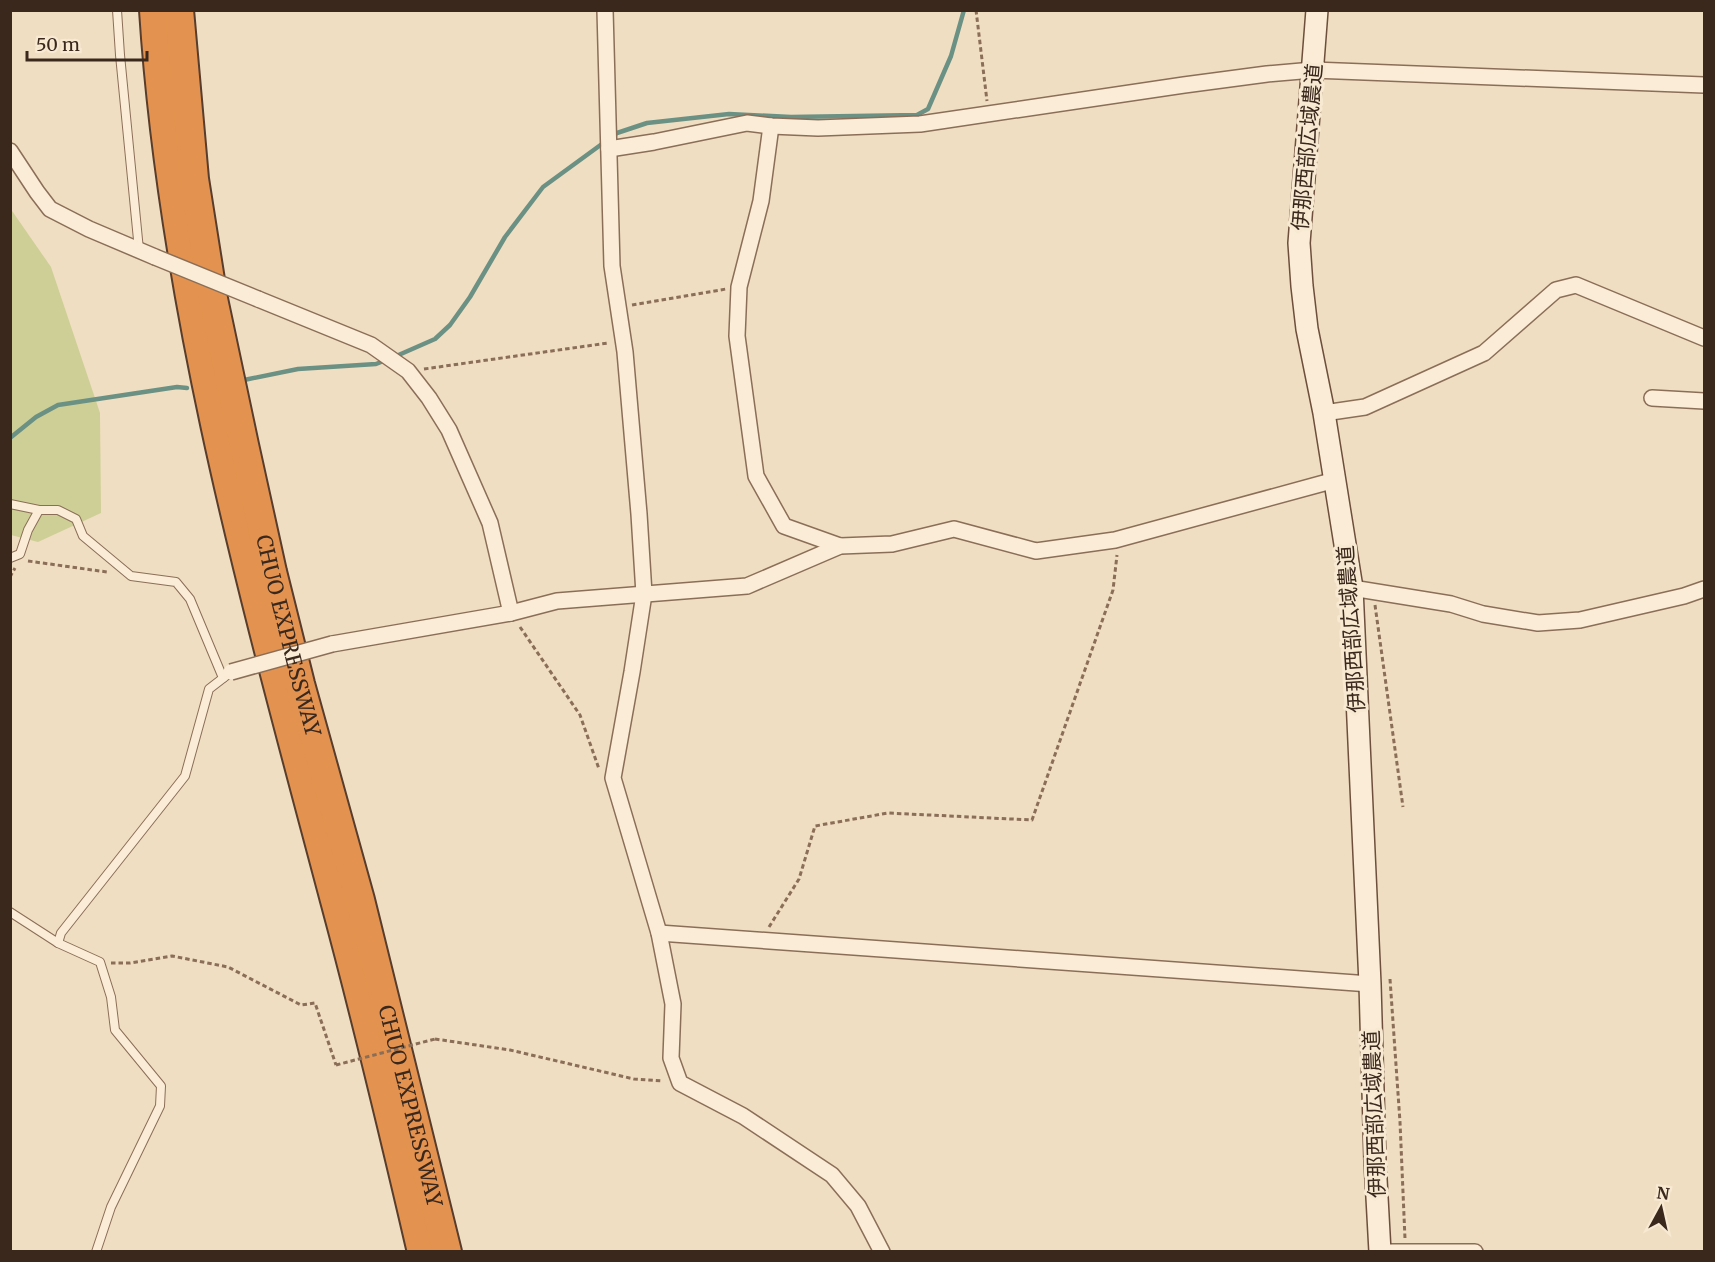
<svg xmlns="http://www.w3.org/2000/svg" width="1715" height="1262" viewBox="0 0 1715 1262" font-family="Merriweather,'Noto Sans JP',serif">
<style>
.green{fill:#cecf96}
.lines{fill:none;stroke-linecap:round;stroke-linejoin:round}
.stream{stroke:#6b9184;stroke-width:4.5}
.lane-casing{stroke:#8b6e58;stroke-width:10}
.street-casing{stroke:#8b6e58;stroke-width:18}
.secondary-casing{stroke:#6d4f3c;stroke-width:24}
.highway-casing{stroke:#583d2d;stroke-width:32}
.path{stroke:#8b6e58;stroke-width:3;stroke-dasharray:4.5 3;stroke-linecap:butt}
.lane{stroke:#faecd6;stroke-width:8}
.street{stroke:#faecd6;stroke-width:15}
.secondary{stroke:#faecd6;stroke-width:21}
.highway{stroke:#e3934f;stroke-width:28}
.street-bridge-casing{stroke:#8b6e58;stroke-width:18;stroke-linecap:butt}
.path-bridge{stroke:#8b6e58;stroke-width:3;stroke-dasharray:4.5 3;stroke-linecap:butt}
.street-bridge{stroke:#faecd6;stroke-width:15}
.labels{text-anchor:middle;dominant-baseline:central;stroke-width:6;stroke-linejoin:round;paint-order:stroke}
.street-label{font-size:21px;fill:#3a281d;stroke:#f7e9d2}
</style>
<rect width="100%" height="100%" fill="#f0dec2"/>
<polygon class="green" points="10,208 51,267 100,413 101,513 38,542 11,535"/>
<g class="lines">
<g class="stream">
<polyline points="613,136 617,133 647,123 729,114 791,117 917,115 928,109 951,56 964,10"/>
<polyline points="394,357 435,339 450,325 470,297 505,237 543,187 606,141"/>
<polyline points="244,380 298,369 376,364 386,360"/>
<polyline points="10,438 36,417 58,405 177,387 187,388"/>
</g>
<g class="lane-casing">
<g id="lane">
<polyline points="117,10 120,55 139,250"/>
<polyline points="10,504 39,510"/>
<polyline points="10,558 20,554 28,530 39,510 58,510 76,519 83,536 131,576 176,582 190,599 223,678"/>
<polyline points="10,912 58,943"/>
<polyline points="96,1252 111,1207 160,1106 161,1086 115,1030 111,997 100,962 58,943 61,933 185,776 209,689 231,672"/>
</g>
</g>
<g class="street-casing">
<g id="street">
<polyline points="605,10 612,266 625,352 639,514 644,594 632,672 613,778 659,933 673,1004 671,1058 680,1083 743,1116 832,1175 858,1206 882,1252"/>
<polyline points="771,126 761,201 739,287 737,336 756,476 784,526 840,546"/>
<polyline points="609,149 654,142 747,123 771,126 818,128 920,124 1184,85 1267,74 1313,70 1704,85"/>
<polyline points="10,151 37,192 50,209 89,229 155,257"/>
<polyline points="258,299 371,345 408,371 429,398 449,430 490,523 511,613"/>
<polyline points="1652,398 1704,401"/>
<polyline points="1324,413 1365,407 1484,353 1556,290 1576,285 1704,338"/>
<polyline points="1352,588 1451,604 1483,614 1538,623 1580,620 1684,596 1704,589"/>
<polyline points="332,644 511,613 557,601 747,586 840,546 892,544 954,529 1036,551 1115,540 1335,480"/>
<polyline points="659,933 1370,984"/>
<polyline points="1381,1252 1475,1252"/>
</g>
</g>
<g class="secondary-casing">
<polyline id="secondary" points="1317,10 1299,243 1302,286 1307,329 1324,413 1352,588 1370,984 1375,1161 1380,1252"/>
</g>
<g class="highway-casing">
<g id="highway">
<path d="M154,10c20,305 104,600 182,894 31,115 59,232 86,348"/>
<path id="s1" d="M179,10l15,169 19,120 31,146 28,127 28,112 60,216 87,352"/>
</g>
</g>
<g class="path">
<polyline points="976,10 987,101"/>
<polyline points="632,305 726,289"/>
<polyline points="424,369 608,343"/>
<polyline points="28,561 107,572"/>
<polyline points="10,577 15,568"/>
<polyline points="1375,605 1403,807"/>
<polyline points="520,627 580,715 599,769"/>
<polyline points="769,927 799,879 815,826 888,813 1032,820 1113,590 1117,555"/>
<polyline points="111,963 130,963 172,956 228,967 301,1005 315,1003 336,1065"/>
<polyline points="1390,979 1400,1122 1405,1239"/>
<polyline points="435,1039 510,1050 634,1079 663,1081"/>
</g>
<use href="#lane" class="lane"/>
<use href="#street" class="street"/>
<use href="#secondary" class="secondary"/>
<use href="#highway" class="highway"/>
<g class="street-bridge-casing">
<g id="street-bridge">
<polyline points="155,257 258,299"/>
<polyline points="231,672 332,644"/>
</g>
</g>
<polyline class="path-bridge" points="336,1065 435,1039"/>
<use href="#street-bridge" class="street-bridge"/>
</g>
<g class="labels">
<g class="street-label">
<text transform="translate(1307 147) rotate(-85)">伊那西部広域農道</text>
<text transform="translate(1351 629) rotate(-94)">伊那西部広域農道</text>
<text stroke="none"><textPath href="#s1" startOffset="636">CHUO EXPRESSWAY</textPath></text>
<text stroke="none"><textPath href="#s1" startOffset="1122">CHUO EXPRESSWAY</textPath></text>
<text transform="translate(1374 1114) rotate(-92)">伊那西部広域農道</text>
</g>
</g>
<rect width="1715" height="1262" fill="none" stroke="#3a281d" stroke-width="24"/>
<g transform="translate(1661 1208) rotate(8)" stroke="#f7e9d2" stroke-width="4.5" paint-order="stroke">
<path d="M0-4.5L10 22L0 15L-10 22Z" fill="#3a281d"/>
<text y="-9" font-size="16" font-weight="bold" text-anchor="middle" fill="#3a281d">N</text>
</g>
<path d="M27 51v9h120v-9" fill="none" stroke="#3a281d" stroke-width="3"/>
<text x="36" y="51" font-size="18" fill="#3a281d" stroke="#f7e9d2" stroke-width="4.5" paint-order="stroke">50 m</text>
</svg>
